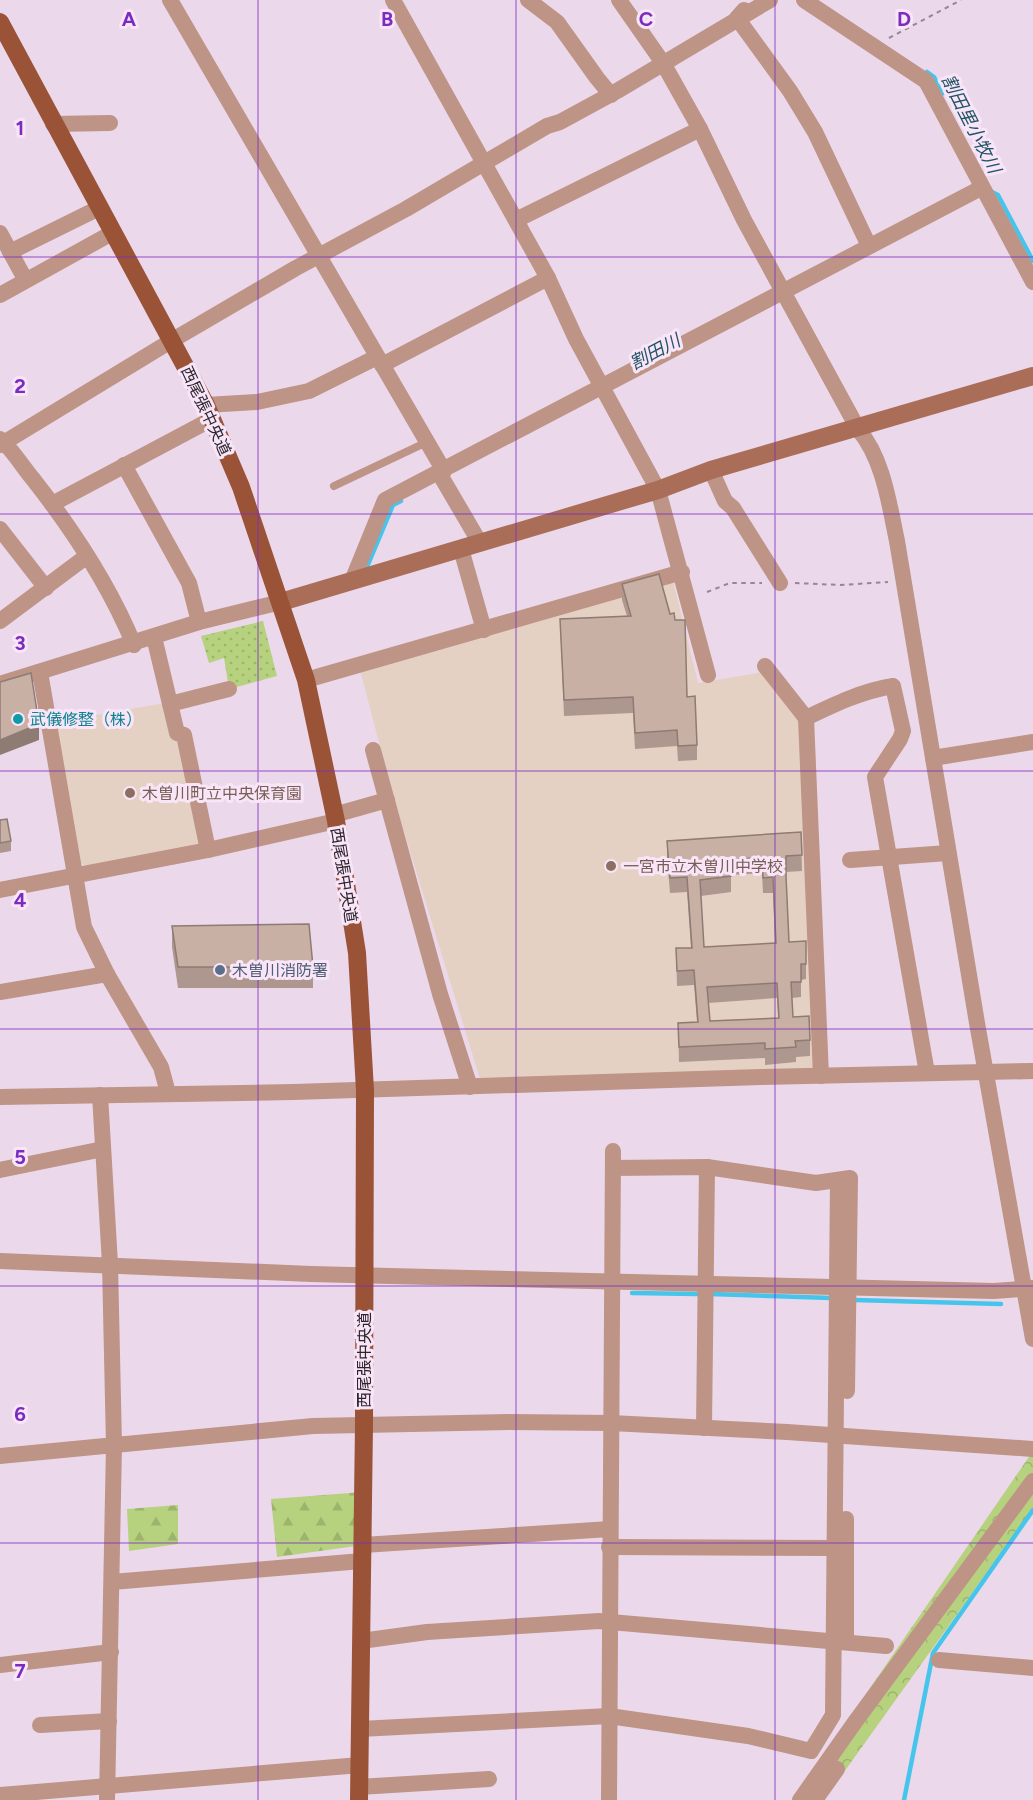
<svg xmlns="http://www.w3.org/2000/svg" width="1033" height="1800" viewBox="0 0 1033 1800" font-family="Figtree,'Noto Sans JP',sans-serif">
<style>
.education{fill:#e5d1c3}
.grass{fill:url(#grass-dots)}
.forest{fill:url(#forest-firs)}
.park{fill:url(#park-crowns)}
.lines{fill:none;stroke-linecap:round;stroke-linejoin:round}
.stream{stroke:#46c5ec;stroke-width:4.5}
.path{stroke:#968795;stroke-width:2;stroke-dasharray:4.5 4.5;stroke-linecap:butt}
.lane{stroke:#bd9485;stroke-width:8}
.street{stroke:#bd9485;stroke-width:16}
.secondary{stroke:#aa6e58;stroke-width:18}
.primary{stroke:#9a5337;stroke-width:18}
.wall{fill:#ad978e;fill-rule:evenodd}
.shaded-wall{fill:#8d7b74}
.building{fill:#c9b0a5;stroke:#8d7b74;stroke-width:1.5;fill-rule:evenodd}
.grid{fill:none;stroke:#7b2cbf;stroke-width:1.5;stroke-opacity:0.55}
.culture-dot{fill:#0f9aa8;stroke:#f9e5f8;stroke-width:2}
.education-dot{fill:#8d6e63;stroke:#f9e5f8;stroke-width:2}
.service-dot{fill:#5c6f8a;stroke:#f9e5f8;stroke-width:2}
.labels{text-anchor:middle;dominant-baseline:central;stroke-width:6;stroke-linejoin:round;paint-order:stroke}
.street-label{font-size:16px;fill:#2c252c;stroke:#f9e5f8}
.culture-label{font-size:16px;fill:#0d838f;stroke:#f9e5f8;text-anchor:start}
.education-label{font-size:16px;fill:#785e54;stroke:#f9e5f8;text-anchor:start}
.service-label{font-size:16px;fill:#4e5e75;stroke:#f9e5f8;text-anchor:start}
.water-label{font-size:18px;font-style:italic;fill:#215465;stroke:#f9e5f8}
.grid-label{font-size:20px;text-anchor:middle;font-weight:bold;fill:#7b2cbf;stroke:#f9e5f8;stroke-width:6;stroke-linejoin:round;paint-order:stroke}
</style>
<defs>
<pattern id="grass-dots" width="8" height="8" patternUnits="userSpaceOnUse" patternTransform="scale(1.5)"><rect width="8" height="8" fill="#b6d27e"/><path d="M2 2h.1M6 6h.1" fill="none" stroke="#9db46d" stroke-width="1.8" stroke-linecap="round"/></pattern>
<pattern id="forest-firs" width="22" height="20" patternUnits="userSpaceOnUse" patternTransform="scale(1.5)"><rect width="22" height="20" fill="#b6d27e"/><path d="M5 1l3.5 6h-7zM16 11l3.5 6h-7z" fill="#9db46d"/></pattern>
<pattern id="park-crowns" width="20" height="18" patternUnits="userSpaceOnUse" patternTransform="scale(1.5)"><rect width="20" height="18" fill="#b6d27e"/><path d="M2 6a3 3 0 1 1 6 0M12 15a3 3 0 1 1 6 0" fill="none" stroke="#9db46d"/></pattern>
</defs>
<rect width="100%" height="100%" fill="#ecd8eb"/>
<g class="education">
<polygon points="673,581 698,683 763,672 802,722 816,1069 480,1079 393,796 360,670"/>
<polygon points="165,703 182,742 204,844 87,867 78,862 55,722"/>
</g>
<polygon class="grass" points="263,621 277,676 229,689 224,658 209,663 201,636"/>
<g class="forest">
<polygon points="363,1492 363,1545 277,1557 271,1499"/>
<polygon points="178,1505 178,1544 129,1551 127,1509"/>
</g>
<polygon class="park" points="1033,1451 1033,1508 824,1800 793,1800"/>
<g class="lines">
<g class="stream">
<polyline points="927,72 934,77 942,94"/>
<polyline points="990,191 998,195 1033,261"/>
<polyline points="367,567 393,505 401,501"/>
<polyline points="632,1293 697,1294"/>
<polyline points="710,1294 831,1298"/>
<polyline points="855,1300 1001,1304"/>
<polyline points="904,1800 933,1653 1033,1510"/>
</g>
<g class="path">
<polyline points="889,38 961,0"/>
<polyline points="795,583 840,585 888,582"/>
<polyline points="707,592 730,583 762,583"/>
</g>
<polyline class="lane" points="334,486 427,442"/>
<g class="street">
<polyline points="170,0 444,471"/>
<polyline points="393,0 548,278 576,339 658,490 708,675"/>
<polyline points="528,0 557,22 597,78 611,95"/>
<path d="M619,0l44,63 37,66 44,91 114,209c25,29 31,74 39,112l80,482 56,316"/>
<polyline points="804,0 926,81 1033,282"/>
<polyline points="744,10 737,18 790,91 815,132 869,246"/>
<polyline points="53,124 110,123"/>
<polyline points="516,220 700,129"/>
<polyline points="0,233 25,279"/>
<polyline points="10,252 99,208"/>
<polyline points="0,295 112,233"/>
<polyline points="382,365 548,278"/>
<polyline points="206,405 257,402 309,391 377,357"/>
<path d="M0,439c13,11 22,27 33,40 40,51 76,105 101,166"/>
<polyline points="0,445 171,341 296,268 406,209 547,126 560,122 617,91 770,0"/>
<polyline points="124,465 189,583 199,622"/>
<polyline points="711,470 725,501 733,508 780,583"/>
<polyline points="439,473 480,543"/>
<polyline points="52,504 212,419"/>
<polyline points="0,529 46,588"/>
<polyline points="461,549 484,630"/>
<polyline points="352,581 385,500 981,188"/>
<polyline points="0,621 87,556"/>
<polyline points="154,637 177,733 184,735 208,850"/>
<polyline points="765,666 806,718 821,1076"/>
<polyline points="40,672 84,927 107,974 161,1067 168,1093"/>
<polyline points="306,680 682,572"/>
<polyline points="0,684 199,622 281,602"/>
<polyline points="170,704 229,689"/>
<path d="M806,718c29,-14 56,-27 87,-32l10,45 -3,8 -25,38 52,296"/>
<polyline points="373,750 440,994 470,1087"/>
<polyline points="933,758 1033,742"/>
<polyline points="334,815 387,800"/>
<polyline points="850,860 948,853"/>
<polyline points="0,890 208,850 336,821"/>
<polyline points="0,992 107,974"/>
<polyline points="100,1095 110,1264 114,1445 107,1800"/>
<polyline points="0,1097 294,1092 761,1077 1033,1071"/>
<polyline points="613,1168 707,1167 816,1183 850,1178 847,1391"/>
<polyline points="0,1170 103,1149"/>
<polyline points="0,1261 311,1274 994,1291 1033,1288"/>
<polyline points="704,1428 707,1167"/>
<polyline points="0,1456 313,1426 509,1422 611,1423 787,1432 1033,1449"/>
<polyline points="363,1545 610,1529"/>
<polyline points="609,1547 835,1548"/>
<polyline points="112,1582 362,1561"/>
<polyline points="361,1641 427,1632 599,1621 886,1646"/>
<polyline points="846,1642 846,1519"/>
<polyline points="939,1660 1033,1668"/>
<polyline points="0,1665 111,1652"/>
<polyline points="40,1725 109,1721"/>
<polyline points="360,1729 609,1716 748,1736 811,1751 833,1715 838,1180"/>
<polyline points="359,1787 489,1779"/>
<polyline points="0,1795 360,1765"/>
<polyline points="609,1800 613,1151"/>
<polyline points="800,1800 855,1722 1033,1481"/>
<polyline points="815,1800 837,1769"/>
</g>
<polyline class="secondary" points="281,602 658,490 711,470 1033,376"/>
<polyline class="primary" points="0,22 206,405 241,487 306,680 336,821 357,953 365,1090 364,1425 359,1800"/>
</g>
<g class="wall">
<polygon points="622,584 670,614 675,620 687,697 697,745 697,760 678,761 677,746 635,749 633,713 564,716 560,619 627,616 622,600"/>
<polygon points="0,820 11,841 11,851 0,853"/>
<path d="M801,832l1,39 -16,1 3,70 17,22v15l-5,1v17l-9,1 1,19 17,23v16l-14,1v5l-31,3v-7l-86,4 -1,-39 19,-1 -3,-37 -17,1 -1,-38h15l-4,-56 -17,1 -3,-36v-16zM762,873l1,20h10l2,50 -71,4 -3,-51 30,-4v-17zM777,998l1,20 -68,3 -2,-18z"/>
<polygon points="172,926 313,967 313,988 178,988 172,947"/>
</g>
<polygon class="shaded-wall" points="39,724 39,740 0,755 0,740"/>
<g class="building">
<polygon points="659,574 670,614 674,613 675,620 685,620 687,697 695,696 697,745 678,746 677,730 635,733 633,697 564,700 560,619 631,616 622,584"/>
<polygon points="31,673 39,724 0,740 0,682"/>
<polygon points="7,819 11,841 0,843 0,820"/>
<path d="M801,832l1,23 -16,1v20l3,66 17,-1v23h-5v18h-10l2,35 16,-1 1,24 -15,1 1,6 -31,2v-6l-86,4 -1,-24 20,-1 -4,-52 -17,1 -1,-23h16l-5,-71 -17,1 -3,-37zM762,857l1,21 10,-1 3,66 -72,4 -4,-67 31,-4 -1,-16zM777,983l2,35 -69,3 -3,-34z"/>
<polygon points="309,924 313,967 178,967 172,926"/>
</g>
<path class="grid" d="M258,0v1800M516,0v1800M775,0v1800M0,257h1033M0,514h1033M0,771h1033M0,1029h1033M0,1286h1033M0,1543h1033"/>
<circle class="culture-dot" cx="18" cy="719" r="6"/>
<g class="education-dot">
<circle cx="130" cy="793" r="6"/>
<circle cx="611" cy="866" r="6"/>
</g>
<circle class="service-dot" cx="220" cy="970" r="6"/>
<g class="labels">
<g class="street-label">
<text transform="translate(206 411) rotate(65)">西尾張中央道</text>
<text transform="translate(344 875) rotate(81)">西尾張中央道</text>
<text transform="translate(364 1360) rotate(-90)">西尾張中央道</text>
</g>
<g class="culture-label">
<text x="30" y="719">武儀修整（株）</text>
</g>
<g class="education-label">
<text x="142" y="793">木曽川町立中央保育園</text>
<text x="623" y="866">一宮市立木曽川中学校</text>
</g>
<g class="service-label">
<text x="232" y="970">木曽川消防署</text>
</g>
<g class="water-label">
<text transform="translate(971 124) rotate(63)">割田里小牧川</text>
<text transform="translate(655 352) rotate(-28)">割田川</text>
</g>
</g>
<g class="grid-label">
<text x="129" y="26">A</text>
<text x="387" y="26">B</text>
<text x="646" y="26">C</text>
<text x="904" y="26">D</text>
<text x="20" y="135">1</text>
<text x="20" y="393">2</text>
<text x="20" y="650">3</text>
<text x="20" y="907">4</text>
<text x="20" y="1164">5</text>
<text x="20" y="1421">6</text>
<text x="20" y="1678">7</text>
</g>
</svg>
